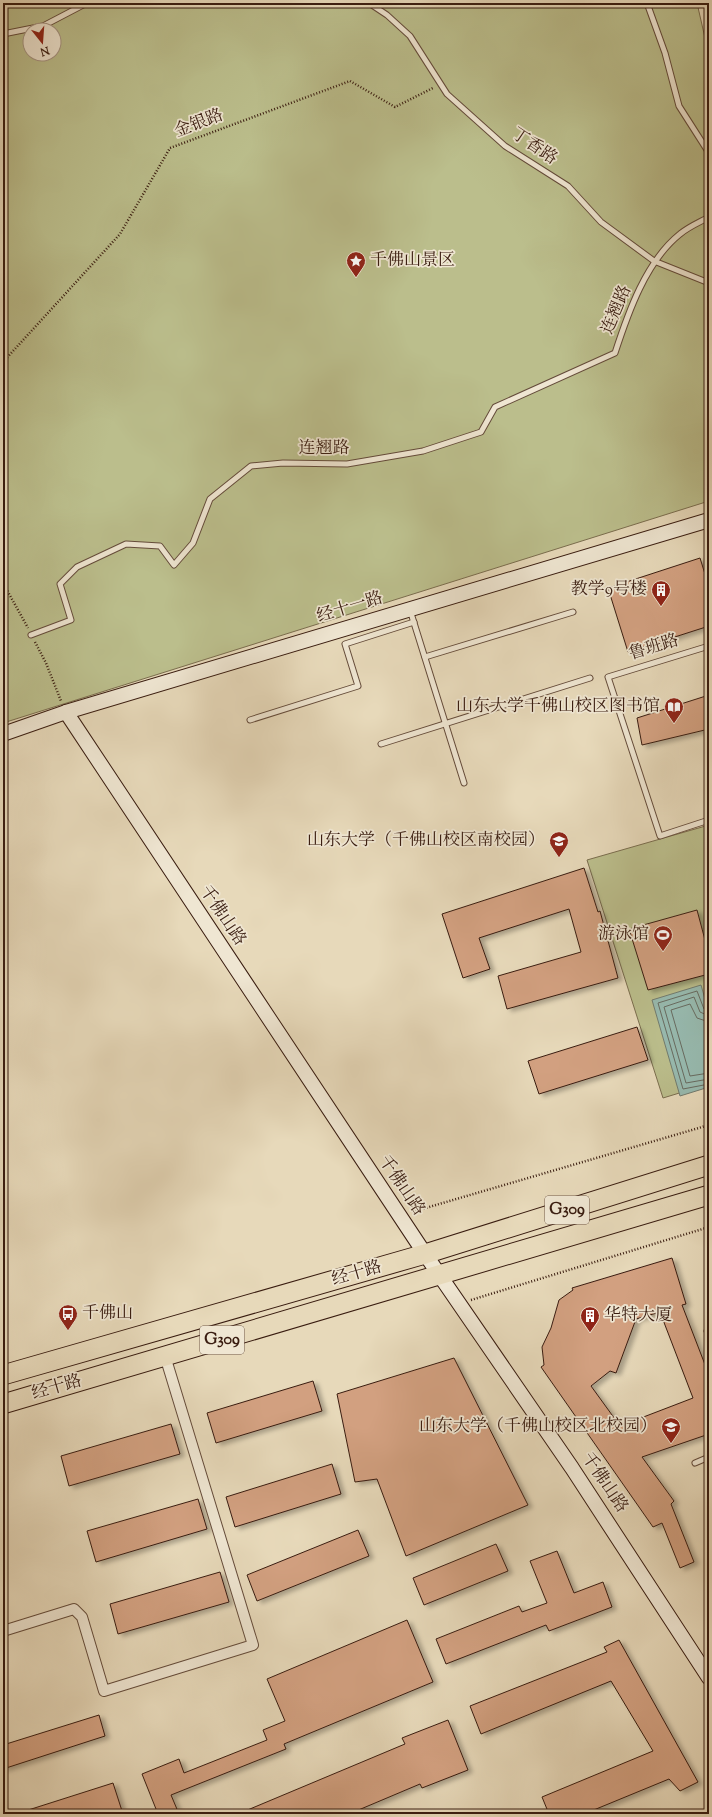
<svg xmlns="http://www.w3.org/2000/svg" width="712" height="1817" viewBox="0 0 712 1817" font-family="'Sorts Mill Goudy','Noto Serif SC',serif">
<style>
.green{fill:#bbbe8c;stroke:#7a6d4e;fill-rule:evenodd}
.water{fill:#97baaf;stroke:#717b6f}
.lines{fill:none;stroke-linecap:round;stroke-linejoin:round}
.shore{stroke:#686b60;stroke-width:1}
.building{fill:#d2a080;stroke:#391c10;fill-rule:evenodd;filter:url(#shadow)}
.lane-casing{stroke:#644b3a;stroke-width:7}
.street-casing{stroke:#644b3a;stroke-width:12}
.secondary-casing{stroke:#391c10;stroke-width:16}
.highway-casing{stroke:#391c10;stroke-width:21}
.path{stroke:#391c10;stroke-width:2.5;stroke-dasharray:1 2;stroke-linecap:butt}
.lane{stroke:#efe6d2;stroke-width:5}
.street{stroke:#efe6d2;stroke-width:10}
.secondary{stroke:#efe6d2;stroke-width:14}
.highway{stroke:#e7d9ba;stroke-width:19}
.labels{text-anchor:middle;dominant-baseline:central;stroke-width:3.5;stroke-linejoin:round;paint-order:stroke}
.shield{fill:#efe6d2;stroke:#70594a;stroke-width:1}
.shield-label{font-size:16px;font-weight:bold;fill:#391c10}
.street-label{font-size:17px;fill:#391c10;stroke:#efe6d2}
.poi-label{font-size:17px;fill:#391c10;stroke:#efe6d2;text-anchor:end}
</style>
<defs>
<filter id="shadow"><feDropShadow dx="4.5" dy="2.5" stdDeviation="2" flood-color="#0004"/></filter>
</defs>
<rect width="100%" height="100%" fill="#e7d9ba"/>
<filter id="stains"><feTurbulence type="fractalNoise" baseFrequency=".005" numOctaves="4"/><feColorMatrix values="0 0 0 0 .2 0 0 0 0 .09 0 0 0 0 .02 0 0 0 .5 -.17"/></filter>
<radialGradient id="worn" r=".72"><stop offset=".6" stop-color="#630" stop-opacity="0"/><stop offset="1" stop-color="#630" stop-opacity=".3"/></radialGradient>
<g class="green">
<path d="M3,3h694l8,35 4,-1v464l-706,222zM30,30h24v24h-24z"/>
<polygon points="709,825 709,1084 663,1098 587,860"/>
</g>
<polygon class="water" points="701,985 709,1013 709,1087 680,1096 652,1000"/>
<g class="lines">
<g class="shore">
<polyline points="709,1011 704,1009 697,991 658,1003 683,1089 709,1084"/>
<polyline points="709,1016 700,1012 694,997 664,1007 686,1083 709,1079"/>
<polyline points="709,1022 697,1018 690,1004 671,1010 690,1076 709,1073"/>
</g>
</g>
<g class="building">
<polygon points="700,558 709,587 709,626 628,652 608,588"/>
<polygon points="709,695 709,729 642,745 637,718"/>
<polygon points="584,868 598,912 600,911 618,978 507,1009 498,976 581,952 569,909 479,938 490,969 463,978 442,914"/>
<polygon points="697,910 709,955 709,974 648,990 629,929"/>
<polygon points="637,1027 648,1060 539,1094 528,1061"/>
<path d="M672,1258l14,46 -4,1 27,70v59l-67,23 32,44 -3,3 23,58 -14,6 -18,-45 -9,4 -112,-160 3,-2 -2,-18 9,-19 8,-28 14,-10 -1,-2zM660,1312l33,86 -73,28 -29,-40 19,-15 6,2 20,-54z"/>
<polygon points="454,1358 528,1505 406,1556 377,1479 355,1482 337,1394"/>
<polygon points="313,1381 322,1411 216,1443 207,1413"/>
<polygon points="171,1424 180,1454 69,1486 61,1456"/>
<polygon points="332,1464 341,1494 235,1527 226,1497"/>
<polygon points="198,1499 207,1529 96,1562 87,1531"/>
<polygon points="358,1530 369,1556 257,1601 247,1575"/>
<polygon points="496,1544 508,1571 424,1605 413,1578"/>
<polygon points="557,1551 574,1593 603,1582 612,1607 549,1631 546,1625 446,1664 436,1639 519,1606 522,1612 547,1603 530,1561"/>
<polygon points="220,1572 229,1602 118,1634 110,1604"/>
<polygon points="407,1620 433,1682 284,1744 286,1749 171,1795 179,1814 158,1814 142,1774 179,1759 184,1773 267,1740 263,1730 285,1721 267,1679"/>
<polygon points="619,1640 698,1782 680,1791 669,1779 584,1814 549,1814 542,1797 653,1751 611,1681 481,1734 470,1706 607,1652 604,1647"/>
<polygon points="99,1715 105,1736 3,1769 3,1745"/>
<polygon points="448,1720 468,1770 422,1788 420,1784 349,1814 238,1814 405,1744 402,1738"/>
<polygon points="113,1783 123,1814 22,1814 22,1812"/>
</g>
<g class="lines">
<g class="lane-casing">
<g id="lane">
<polyline points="369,3 387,15 410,36 447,94 505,146 568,186 601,222 654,261 709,283"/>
<polyline points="647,3 665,53 679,106 709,153"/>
<polyline points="3,34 43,26 87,3"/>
<polyline points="410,610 464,783"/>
<path d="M31,635l40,-15 -11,-36 17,-17 49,-23 34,2 14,19 19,-22 17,-44 41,-33 32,-3 64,1 76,-13 58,-19 14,-25 120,-54c13,-40 31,-92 65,-119 8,-7 20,-12 29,-17"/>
<polyline points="709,646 608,677 660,836 709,820"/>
<polyline points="425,657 573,612"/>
<polyline points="250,720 358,686 345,644 414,622"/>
<polyline points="381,744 590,678"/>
<polyline points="709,1329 707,1331 709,1335"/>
<polyline points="695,1463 709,1457"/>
</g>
</g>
<g class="street-casing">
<polyline id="street" points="3,1631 74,1609 82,1617 104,1691 253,1645 165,1356"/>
</g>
<g class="secondary-casing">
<g id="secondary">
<polyline points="66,712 425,1254 572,1468 709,1678"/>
<polyline points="3,734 66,712 709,520"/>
</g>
</g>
<g class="highway-casing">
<g id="highway">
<polyline points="3,1375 425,1254 709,1165"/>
<polyline points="3,1404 709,1195"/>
</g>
</g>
<g class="path">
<polyline points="3,325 6,334 3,358"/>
<polyline points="3,362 120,234 170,148 350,81 395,107 433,88"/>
<polyline points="3,583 28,628"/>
<polyline points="35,642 46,663 61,701"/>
<polyline points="412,1212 709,1125"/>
<polyline points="471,1300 709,1227"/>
</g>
<use href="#lane" class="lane"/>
<use href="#street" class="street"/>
<use href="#secondary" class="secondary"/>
<use href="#highway" class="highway"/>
</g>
<defs>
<g id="sight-pin" transform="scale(1)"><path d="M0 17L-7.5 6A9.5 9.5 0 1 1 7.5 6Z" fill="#8f2418" stroke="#efe6d2"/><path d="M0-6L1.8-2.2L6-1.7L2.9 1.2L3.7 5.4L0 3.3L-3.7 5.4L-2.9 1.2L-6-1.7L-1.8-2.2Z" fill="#fff"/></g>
<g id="building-pin" transform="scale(1)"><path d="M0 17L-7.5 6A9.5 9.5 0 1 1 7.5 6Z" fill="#8f2418" stroke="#efe6d2"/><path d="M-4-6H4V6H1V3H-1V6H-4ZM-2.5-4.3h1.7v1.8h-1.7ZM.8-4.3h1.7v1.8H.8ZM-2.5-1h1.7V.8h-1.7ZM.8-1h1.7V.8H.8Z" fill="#fff"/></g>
<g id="library-pin" transform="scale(1)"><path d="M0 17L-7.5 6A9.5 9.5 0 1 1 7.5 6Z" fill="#8f2418" stroke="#efe6d2"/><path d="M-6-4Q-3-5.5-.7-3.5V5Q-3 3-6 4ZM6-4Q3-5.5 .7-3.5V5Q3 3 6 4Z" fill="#fff"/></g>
<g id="university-pin" transform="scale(1)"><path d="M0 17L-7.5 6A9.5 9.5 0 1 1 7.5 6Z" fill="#8f2418" stroke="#efe6d2"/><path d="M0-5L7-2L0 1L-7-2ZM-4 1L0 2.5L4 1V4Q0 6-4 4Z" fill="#fff"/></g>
<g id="stadium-pin" transform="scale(1)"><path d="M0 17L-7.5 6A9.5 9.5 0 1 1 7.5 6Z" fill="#8f2418" stroke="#efe6d2"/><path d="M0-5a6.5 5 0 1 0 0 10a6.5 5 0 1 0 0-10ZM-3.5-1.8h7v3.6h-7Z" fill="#fff"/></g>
<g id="bus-pin" transform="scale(1)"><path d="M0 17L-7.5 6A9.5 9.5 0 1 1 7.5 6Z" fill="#8f2418" stroke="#efe6d2"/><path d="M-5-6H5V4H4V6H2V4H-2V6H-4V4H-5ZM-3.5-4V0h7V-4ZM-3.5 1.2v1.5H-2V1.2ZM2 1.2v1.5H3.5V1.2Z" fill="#fff"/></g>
</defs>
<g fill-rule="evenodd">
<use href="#sight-pin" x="356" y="261"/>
<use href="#building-pin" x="661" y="590"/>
<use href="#library-pin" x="674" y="707"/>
<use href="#university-pin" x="559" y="841"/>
<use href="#stadium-pin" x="663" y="935"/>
<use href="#bus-pin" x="68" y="1314"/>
<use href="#building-pin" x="590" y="1316"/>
<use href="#university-pin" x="671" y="1427"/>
</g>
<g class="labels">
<g class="shield">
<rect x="545" y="1196" width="44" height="28" rx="3"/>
<rect x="200" y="1326" width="44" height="28" rx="3"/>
</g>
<g class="shield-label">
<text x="567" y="1210">G309</text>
<text x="222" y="1340">G309</text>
</g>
<g class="street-label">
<text transform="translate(199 124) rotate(-21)">金银路</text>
<text transform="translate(534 147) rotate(34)">丁香路</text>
<text transform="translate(617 310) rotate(-67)">连翘路</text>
<text x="324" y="449">连翘路</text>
<text transform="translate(350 608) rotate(-17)">经十一路</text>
<text transform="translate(654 648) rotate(-17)">鲁班路</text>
<text transform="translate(222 916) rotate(56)">千佛山路</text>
<text transform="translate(401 1186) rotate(56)">千佛山路</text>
<text transform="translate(357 1274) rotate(-16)">经十路</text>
<text transform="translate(57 1388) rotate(-16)">经十路</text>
<text transform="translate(604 1483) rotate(56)">千佛山路</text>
</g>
<g class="poi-label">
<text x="370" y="261" text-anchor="start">千佛山景区</text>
<text x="647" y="590">教学9号楼</text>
<text x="660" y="707">山东大学千佛山校区图书馆</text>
<text x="545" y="841">山东大学（千佛山校区南校园）</text>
<text x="649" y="935">游泳馆</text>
<text x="82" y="1314" text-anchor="start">千佛山</text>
<text x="604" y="1316" text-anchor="start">华特大厦</text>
<text x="657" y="1427">山东大学（千佛山校区北校园）</text>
</g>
</g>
<rect width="712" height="1817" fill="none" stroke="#e7d9ba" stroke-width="16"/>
<rect x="4" y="4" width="704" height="1809" fill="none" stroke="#391c10" stroke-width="2"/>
<rect x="8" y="8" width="696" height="1801" fill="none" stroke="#391c10"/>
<g transform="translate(42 42) rotate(163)"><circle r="19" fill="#efe6d2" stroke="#a69584"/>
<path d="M0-3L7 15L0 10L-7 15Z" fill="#8f2418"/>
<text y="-6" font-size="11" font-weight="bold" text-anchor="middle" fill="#391c10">N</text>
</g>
<rect width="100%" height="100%" filter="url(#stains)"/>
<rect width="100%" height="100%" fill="url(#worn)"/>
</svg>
